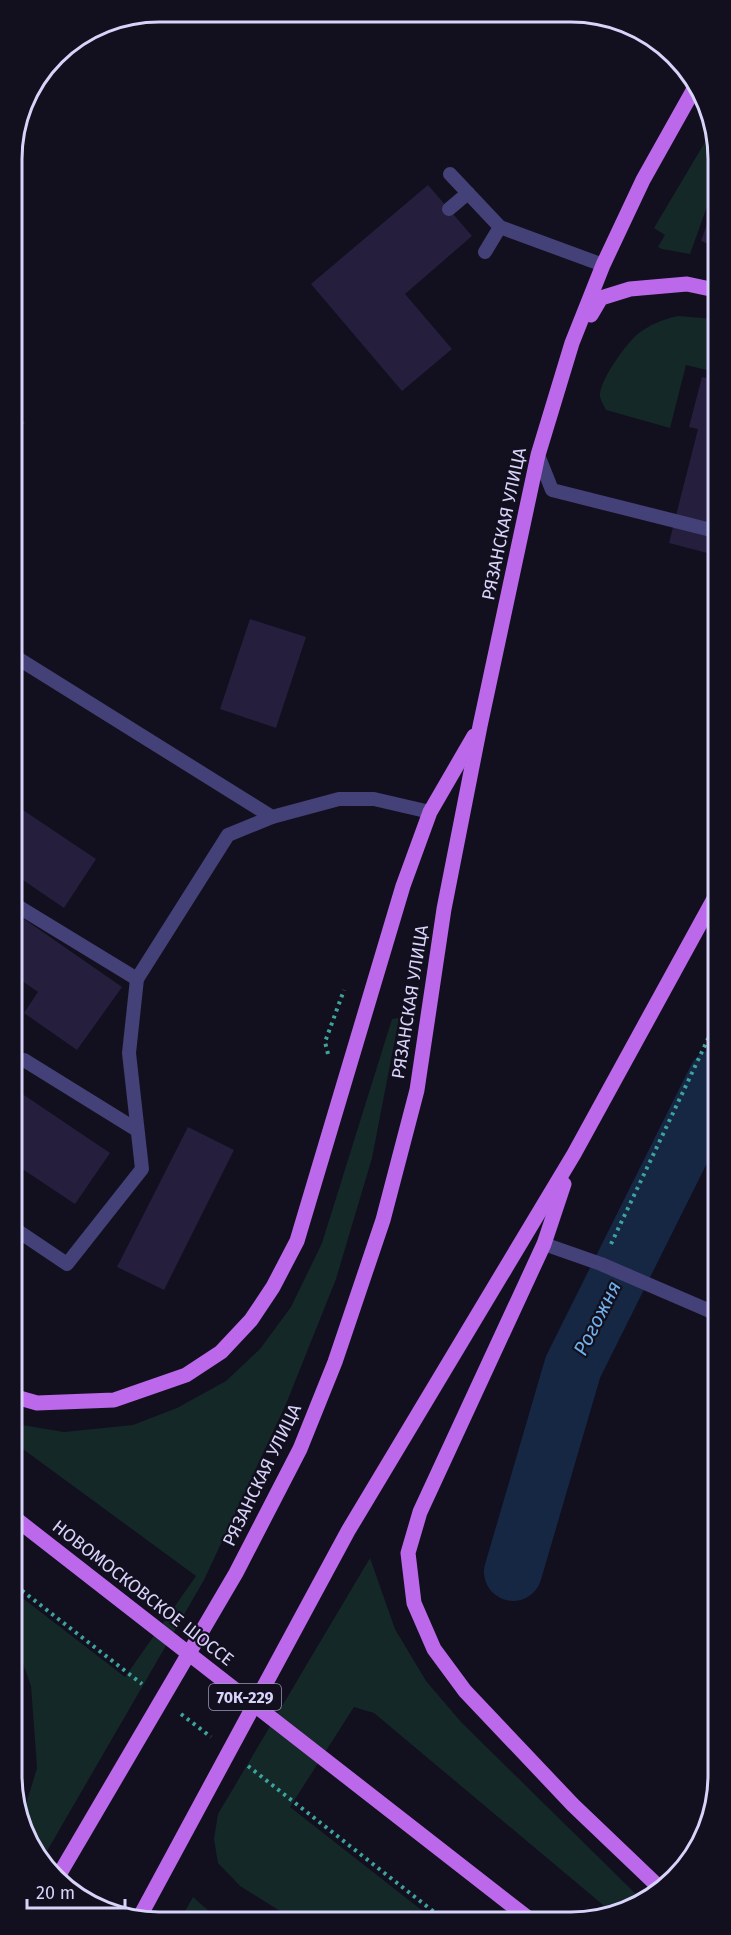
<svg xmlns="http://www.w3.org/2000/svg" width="731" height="1935" viewBox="0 0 731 1935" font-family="'Fira Sans',sans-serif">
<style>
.green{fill:#132827}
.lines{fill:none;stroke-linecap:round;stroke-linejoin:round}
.river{stroke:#152743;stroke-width:58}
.building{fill:#251e3d}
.path{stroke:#3ea39d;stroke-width:4;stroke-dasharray:3 4.5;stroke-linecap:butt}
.service{stroke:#434177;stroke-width:14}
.primary{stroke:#bb69ea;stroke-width:15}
.labels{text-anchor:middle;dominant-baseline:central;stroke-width:4.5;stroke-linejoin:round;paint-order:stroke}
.shield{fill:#120f1f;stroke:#9d98b8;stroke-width:1.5}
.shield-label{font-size:16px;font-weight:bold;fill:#d8d3f9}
.street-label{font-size:18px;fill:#d8d3f9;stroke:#120f1f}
.water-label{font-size:20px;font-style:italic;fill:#6fb1eb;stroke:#120f1f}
.rim{fill:none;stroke:#d8d3f9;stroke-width:3}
</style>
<rect width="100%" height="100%" fill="#120f1f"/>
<g class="green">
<polygon points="714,127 714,187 690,254 662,249 658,247 665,235 654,228"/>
<path d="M678,316l37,3v53l-29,-7 -16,63 -64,-18c-2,-4 -5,-9 -6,-13 -2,-15 27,-55 39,-64 12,-9 25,-14 39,-17z"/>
<polygon points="399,1018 372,1158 336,1279 286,1404 204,1580 43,1858 21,1820 37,1768 31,1686 16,1644 16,1593 125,1677 196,1576 16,1444 16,1424 64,1432 133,1425 177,1408 226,1381 260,1349 291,1307 322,1243 392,1019"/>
<polygon points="370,1558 395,1629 426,1681 462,1723 644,1902 615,1915 374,1713 354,1707 290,1807 433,1919 293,1919 240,1886 218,1863 214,1839 218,1814"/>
<polygon points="193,1897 219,1920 180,1920"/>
</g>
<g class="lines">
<polyline class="river" points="513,1572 573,1367 717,1078"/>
</g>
<g class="building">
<polygon points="428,185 472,236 405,294 452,349 402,391 311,284"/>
<polygon points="714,204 714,246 701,241"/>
<polygon points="702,377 715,380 715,536 711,554 669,543 698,429 689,427"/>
<polygon points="13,409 25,423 13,433"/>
<polygon points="250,619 306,637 276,728 220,709"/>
<polygon points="14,804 96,859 64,908 14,874"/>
<polygon points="14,912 122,987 77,1050 24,1013 38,992 15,976"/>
<polygon points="15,1089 110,1153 75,1204 15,1164"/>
<polygon points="188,1127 234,1150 164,1290 117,1267"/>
</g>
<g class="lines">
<g class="path">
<polyline points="328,1054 325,1042 344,990"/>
<polyline points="611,1244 717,1020"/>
<polyline points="16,1586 142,1684"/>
<polyline points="181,1714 211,1737"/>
<polyline points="248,1766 443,1919"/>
</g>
<g class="service">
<polyline points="450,174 500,227 603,265"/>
<polyline points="449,209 468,193"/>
<polyline points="485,252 500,227"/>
<polyline points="538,455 552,490 715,531"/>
<polyline points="14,656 272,817"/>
<polyline points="14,904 137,979"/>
<polyline points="24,1060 137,1130"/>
<polyline points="15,1229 67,1264 142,1169 129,1053 137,979 228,835 272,817 339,799 374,799 430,812"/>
<polyline points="544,1244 601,1264 717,1314"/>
</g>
<g class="primary">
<polyline points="591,315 601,298 630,289 687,284 715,290"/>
<polyline points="564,1184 544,1244 420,1512 408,1553 414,1603 434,1649 465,1691 573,1805 662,1890"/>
<polyline points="16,1397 37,1403 114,1400 186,1375 221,1352 251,1320 273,1287 297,1241 403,886 430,812 474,736"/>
<polyline points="16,1519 528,1918"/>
<polyline points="56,1880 236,1573 300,1449 335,1362 383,1220 417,1090 444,909 480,726 538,455 572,343 603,265 643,180 694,89"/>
<polyline points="138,1920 348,1531 574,1154 716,895"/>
</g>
</g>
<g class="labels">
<rect class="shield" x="209" y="1684" width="72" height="26" rx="4.5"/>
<g class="shield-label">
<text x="245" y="1697">70К-229</text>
</g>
<g class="street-label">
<text transform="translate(504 524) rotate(-78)">РЯЗАНСКАЯ УЛИЦА</text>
<text transform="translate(410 1002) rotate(-81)">РЯЗАНСКАЯ УЛИЦА</text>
<text transform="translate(262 1475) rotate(-64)">РЯЗАНСКАЯ УЛИЦА</text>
<text transform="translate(143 1593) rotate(38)">НОВОМОСКОВСКОЕ ШОССЕ</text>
</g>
<g class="water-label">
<text transform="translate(597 1318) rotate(-63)">Рогожня</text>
</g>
</g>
<path d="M0 0H731V1935H0ZM159 22H571A137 137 0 0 1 708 159V1775A137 137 0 0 1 571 1912H159A137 137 0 0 1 22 1775V159A137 137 0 0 1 159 22Z" fill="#120f1f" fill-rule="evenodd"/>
<path class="rim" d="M159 22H571A137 137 0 0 1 708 159V1775A137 137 0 0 1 571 1912H159A137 137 0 0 1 22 1775V159A137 137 0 0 1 159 22Z"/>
<path d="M27 1899v9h98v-9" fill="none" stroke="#d8d3f9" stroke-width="3"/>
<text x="36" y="1899" font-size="18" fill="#d8d3f9" stroke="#120f1f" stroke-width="4.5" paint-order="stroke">20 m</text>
</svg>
